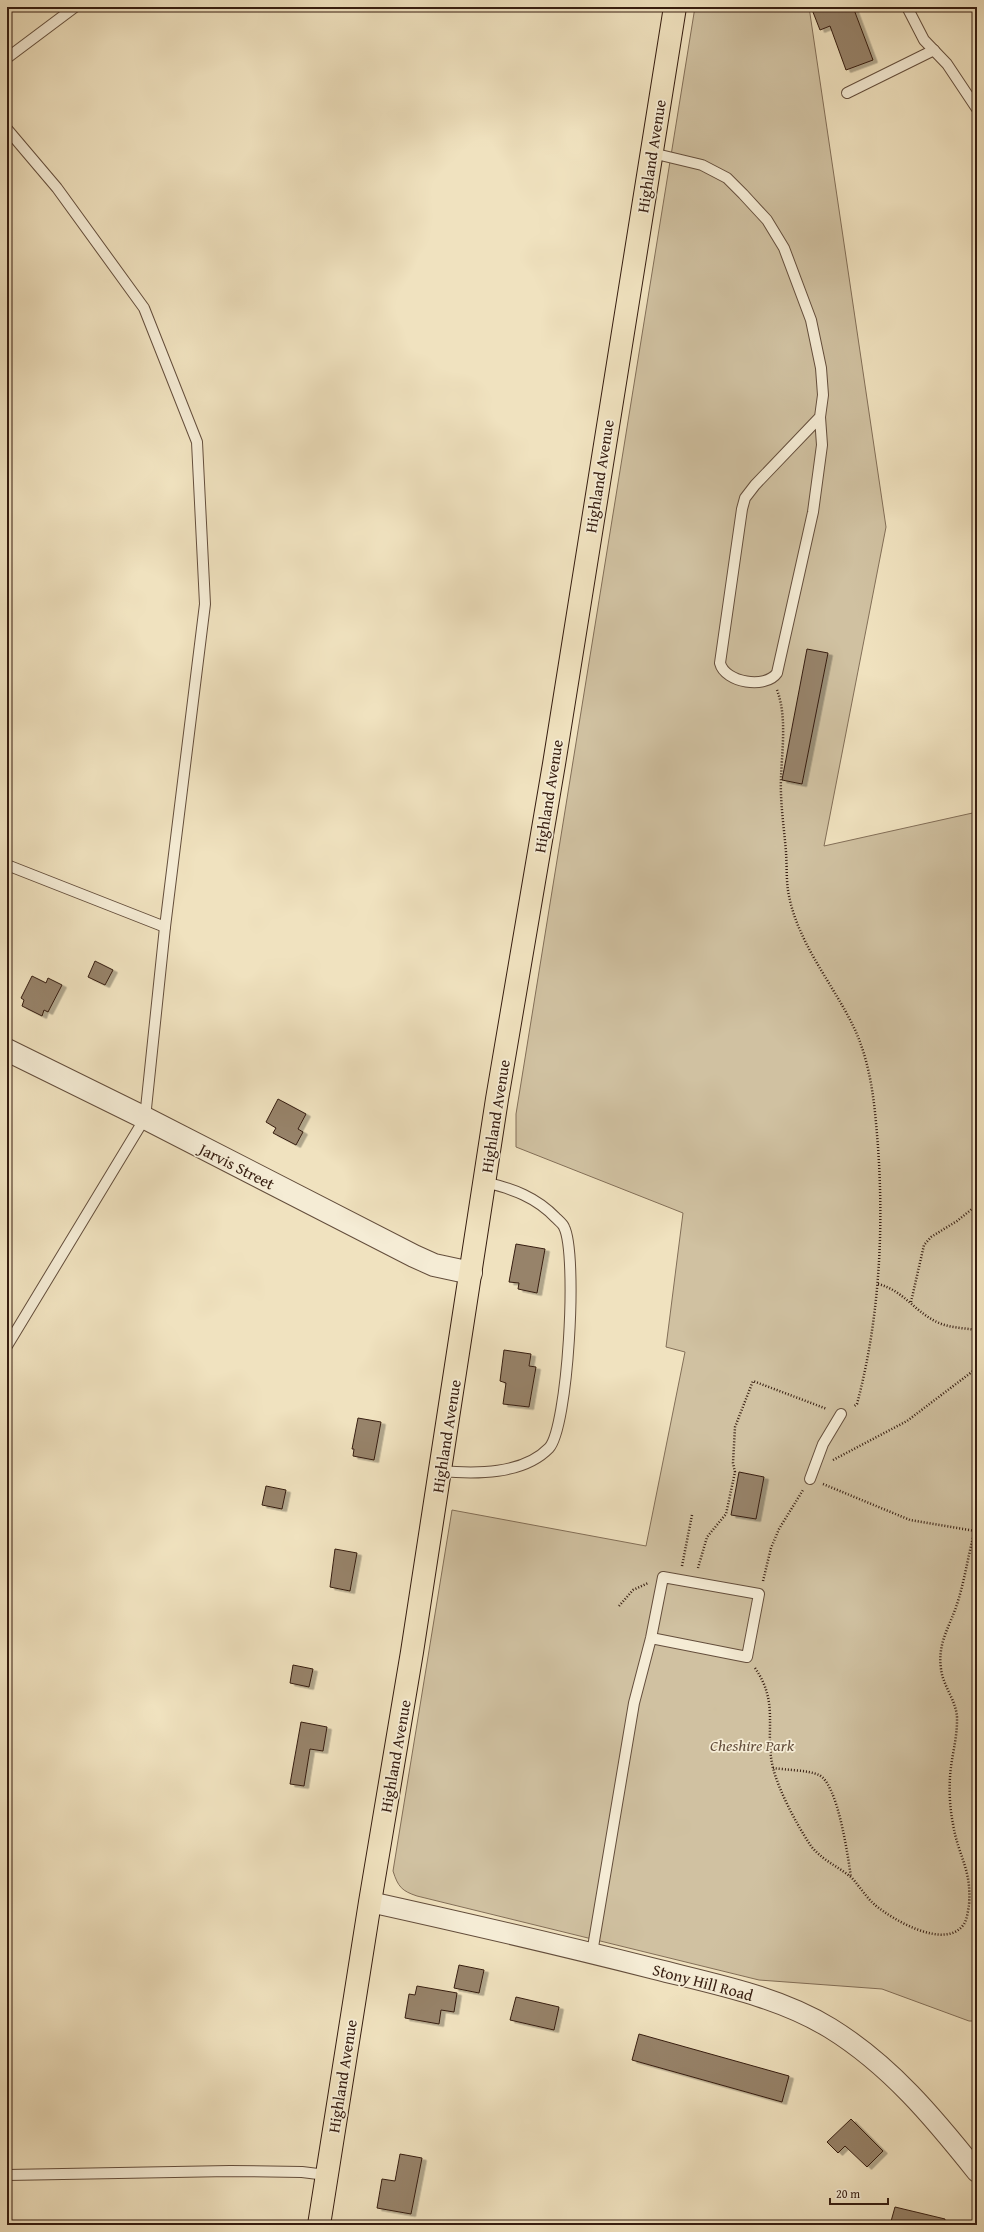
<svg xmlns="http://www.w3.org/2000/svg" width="984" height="2232" viewBox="0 0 984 2232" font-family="'Gentium Book Plus',serif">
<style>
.green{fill:#d0c1a1;stroke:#836f58}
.building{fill:#97836b;stroke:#361d10;filter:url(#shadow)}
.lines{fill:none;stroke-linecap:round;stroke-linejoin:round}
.service-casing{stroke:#644e3c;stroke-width:12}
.minor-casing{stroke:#644e3c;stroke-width:22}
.tertiary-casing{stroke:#644e3c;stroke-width:24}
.trunk-casing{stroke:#361d10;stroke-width:24}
.path{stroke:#361d10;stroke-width:2.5;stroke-dasharray:1 2;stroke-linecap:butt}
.service{stroke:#f5ecd5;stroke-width:10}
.minor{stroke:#f5ecd5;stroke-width:20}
.tertiary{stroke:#f5ecd5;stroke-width:22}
.trunk{stroke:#f0e2bf;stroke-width:22}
.labels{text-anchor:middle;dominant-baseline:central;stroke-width:3.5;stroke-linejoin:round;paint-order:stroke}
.street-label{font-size:16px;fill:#361d10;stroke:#f5ecd5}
.park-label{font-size:16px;font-style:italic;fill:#644e3c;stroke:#f5ecd5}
</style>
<defs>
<filter id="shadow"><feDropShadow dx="4.5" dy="2.5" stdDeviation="0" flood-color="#0004"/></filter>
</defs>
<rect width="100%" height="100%" fill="#f0e2bf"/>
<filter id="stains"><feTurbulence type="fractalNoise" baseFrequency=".005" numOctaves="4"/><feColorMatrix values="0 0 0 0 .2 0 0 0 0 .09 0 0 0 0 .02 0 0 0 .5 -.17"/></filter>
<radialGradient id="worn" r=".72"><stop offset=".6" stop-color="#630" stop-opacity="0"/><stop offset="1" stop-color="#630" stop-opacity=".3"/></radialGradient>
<path class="green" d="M695,7h114l77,520 -62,319 153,-34v1209h-8l-87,-32 -123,-9 -342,-84c-15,-5 -19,-9 -24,-25l59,-361 194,36 39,-194 -19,-5 17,-134 -167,-66v-33z"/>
<g class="building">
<polygon points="811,7 853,7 873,60 846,70 830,26 820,30"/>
<polygon points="807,649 828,653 802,784 782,780"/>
<polygon points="95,961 113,970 105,985 88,977"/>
<polygon points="32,976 46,983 48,978 62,985 48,1012 44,1010 42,1016 22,1006 24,1000 21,998"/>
<polygon points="278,1099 306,1114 298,1129 303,1132 296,1145 273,1133 276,1128 266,1122"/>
<polygon points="516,1244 545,1249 537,1293 518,1289 519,1283 509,1282"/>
<polygon points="504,1350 531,1354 529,1366 536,1367 529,1407 503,1404 506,1383 500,1381"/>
<polygon points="358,1418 381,1422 374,1460 353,1456 354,1449 352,1449"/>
<polygon points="739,1472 764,1477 756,1519 731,1515"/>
<polygon points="266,1486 286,1490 282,1509 262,1505"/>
<polygon points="335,1549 357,1553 350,1591 330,1587"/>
<polygon points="293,1665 313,1669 309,1687 290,1683"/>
<polygon points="301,1722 327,1727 323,1751 310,1749 304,1786 290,1784"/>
<polygon points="459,1965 484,1970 479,1993 454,1988"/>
<polygon points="417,1986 457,1993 454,2012 441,2010 439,2024 405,2018 409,1994 415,1995"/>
<polygon points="516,1997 559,2007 554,2030 510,2020"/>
<polygon points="639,2034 789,2076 782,2102 632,2060"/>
<polygon points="851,2119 883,2151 867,2167 845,2146 838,2153 827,2142"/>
<polygon points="400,2154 422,2158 411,2214 377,2208 382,2179 395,2181"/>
<polygon points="895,2207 945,2219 944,2225 890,2225"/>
</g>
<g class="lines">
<g class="service-casing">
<g id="service">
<polyline points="907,7 924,40 947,64 977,109"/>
<polyline points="7,58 75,7"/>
<polyline points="847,93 934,50"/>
<polyline points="7,129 57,188 144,308 197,442 205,604 165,927 145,1118 7,1346"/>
<path d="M652,153l50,12 25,13 16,16 24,26 17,28 27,72 10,48 2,27 -3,22 2,28 -9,67 -36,161c-11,16 -52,10 -57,-10l22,-154 3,-11 10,-13 65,-68"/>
<polyline points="7,865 165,927"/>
<path d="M440,1471c35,3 83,4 109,-23 19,-20 29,-194 15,-221 -1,-3 -5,-6 -8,-9 -20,-21 -43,-29 -71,-36"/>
<polyline points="810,1479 823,1444 841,1414"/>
<polyline points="592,1953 634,1703 651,1638 663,1577 759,1594 747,1657 651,1638"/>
<polyline points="7,2175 230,2171 302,2172 326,2175"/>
</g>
</g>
<g class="minor-casing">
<path id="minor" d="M370,1902c95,21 190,43 285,67 59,15 123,27 175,59 60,37 104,90 147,144"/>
</g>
<g class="tertiary-casing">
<polyline id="tertiary" points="7,1050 145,1118 414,1256 434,1265 471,1273"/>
</g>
<g class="trunk-casing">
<polyline id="trunk" points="319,2225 370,1902 412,1652 497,1099 554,764 675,7"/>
</g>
<g class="path">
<path d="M777,690c10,26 5,60 4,88 -1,24 3,49 5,74 1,14 0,30 3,44 10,50 46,90 67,136 16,37 19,76 22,115 6,86 1,174 -21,257l-4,3"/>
<path d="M878,1284c25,6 37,28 59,38 12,6 27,6 40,8"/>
<polyline points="911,1302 924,1245 931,1237 957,1221 977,1205"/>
<polyline points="833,1460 907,1421 977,1368"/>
<polyline points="823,1484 910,1520 975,1531"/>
<polyline points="682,1566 692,1515"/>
<polyline points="698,1568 707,1537 726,1514 735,1472 733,1463 735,1427 753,1381 827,1409"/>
<polyline points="763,1581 771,1548 779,1529 803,1490"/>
<polyline points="619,1606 633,1590 648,1583"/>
<path d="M755,1668c25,36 9,62 18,100 6,23 23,55 36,75 10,16 29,23 43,35 8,9 14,19 23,27 18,15 71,46 89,19 3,-5 4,-13 5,-19 3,-36 -11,-49 -16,-81 -3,-15 -4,-32 -3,-47 1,-19 7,-37 7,-56 1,-19 -14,-34 -16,-52 -4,-27 10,-44 17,-68 8,-26 11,-52 19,-78"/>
<path d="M773,1768c13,2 35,2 46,7 19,9 29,82 32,102"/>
</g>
<use href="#service" class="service"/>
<use href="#minor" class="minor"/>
<use href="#tertiary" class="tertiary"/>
<use href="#trunk" class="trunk"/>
</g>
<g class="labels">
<g class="street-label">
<text transform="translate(651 156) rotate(-81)">Highland Avenue</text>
<text transform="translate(599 476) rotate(-81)">Highland Avenue</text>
<text transform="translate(548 796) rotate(-81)">Highland Avenue</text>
<text transform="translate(495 1116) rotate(-81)">Highland Avenue</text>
<text transform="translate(237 1166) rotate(27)">Jarvis Street</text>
<text transform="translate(446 1436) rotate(-81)">Highland Avenue</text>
<text transform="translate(395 1756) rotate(-80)">Highland Avenue</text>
<text transform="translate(703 1982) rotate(15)">Stony Hill Road</text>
<text transform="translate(342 2076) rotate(-81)">Highland Avenue</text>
</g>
<g class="park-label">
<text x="752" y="1745">Cheshire Park</text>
</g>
</g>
<rect width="984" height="2232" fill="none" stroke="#f0e2bf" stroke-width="24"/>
<rect x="8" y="8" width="968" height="2216" fill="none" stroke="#361d10" stroke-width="2"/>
<rect x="12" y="12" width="960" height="2208" fill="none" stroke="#361d10"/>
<path d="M830 2198v6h58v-6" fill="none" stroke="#361d10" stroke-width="2"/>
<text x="836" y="2198" font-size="12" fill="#361d10" stroke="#f5ecd5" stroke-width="3" paint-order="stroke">20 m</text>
<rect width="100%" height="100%" filter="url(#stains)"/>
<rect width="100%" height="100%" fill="url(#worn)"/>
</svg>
